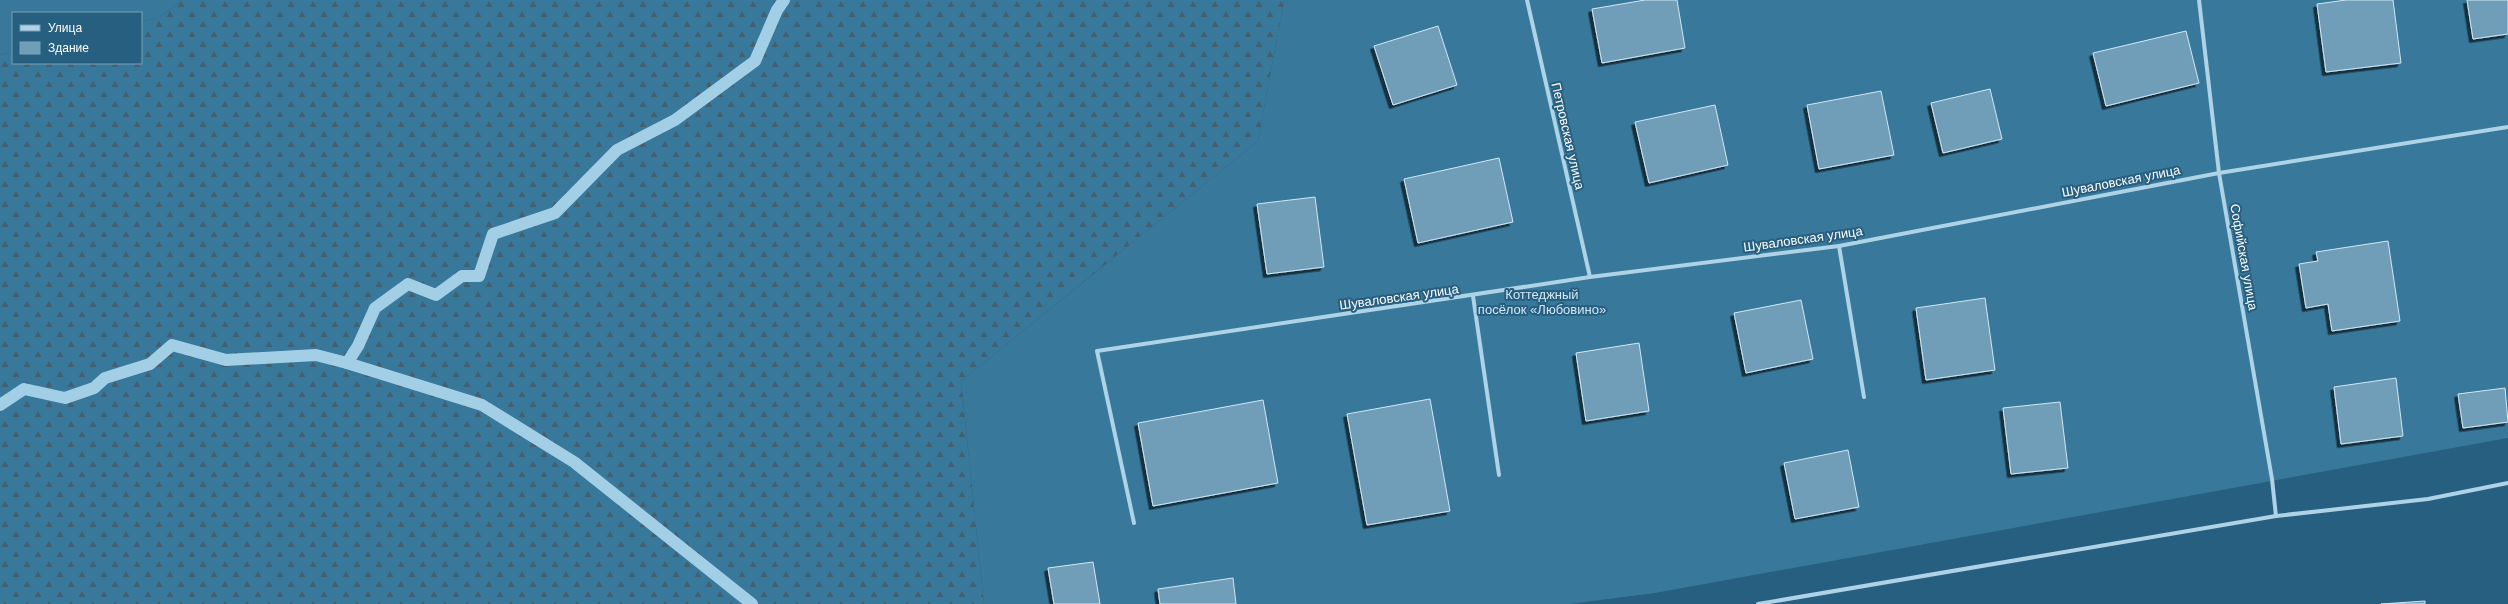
<svg xmlns="http://www.w3.org/2000/svg" width="2508" height="604" viewBox="0 0 2508 604" font-family="Helvetica,sans-serif">
<style>
.forest{fill:url(#forest-firs)}
.garden{fill:#37789b}
.lines{fill:none;stroke-linecap:round;stroke-linejoin:round}
.stream{stroke:#a2cfe6;stroke-width:12}
.building{fill:#6f9eb8;stroke:#d1e8f5;filter:url(#shadow)}
.minor{stroke:#aed2e6;stroke-width:4}
.labels{text-anchor:middle;dominant-baseline:central;stroke-width:4;stroke-linejoin:round;paint-order:stroke}
.street-label{font-size:13px;fill:#fff;stroke:#275f80}
.park-label{font-size:13px;fill:#d1e8f5;stroke:#275f80}
</style>
<defs>
<pattern id="forest-firs" width="22" height="20" patternUnits="userSpaceOnUse"><rect width="22" height="20" fill="#37789b"/><path d="M5 1l3.5 6h-7zM16 11l3.5 6h-7z" fill="#436070"/></pattern>
<filter id="shadow"><feDropShadow dx="-3.5" dy="3.5" stdDeviation="0" flood-color="#0009"/></filter>
</defs>
<rect width="100%" height="100%" fill="#275f80"/>
<polygon class="forest" points="183,0 1284,0 1258,141 961,381 984,604 0,604 0,55 13,52 13,63 141,63 141,22 158,18"/>
<g class="garden">
<polygon points="0,0 183,0 158,18 141,22 141,13 13,13 13,52 0,55"/>
<polygon points="1284,0 2508,0 2508,438 1655,593 1569,604 984,604 961,381 1258,141"/>
</g>
<g class="lines">
<g class="stream">
<polyline points="347,363 482,405 574,462 752,604"/>
<polyline points="0,405 24,389 65,398 94,388 105,378 150,364 172,345 226,360 316,355 347,363 358,346 375,308 408,284 436,295 462,276 479,276 493,234 555,213 617,150 675,120 755,61 777,10 784,0"/>
</g>
</g>
<g class="building">
<polygon points="1645,0 1677,0 1685,48 1602,63 1592,9"/>
<polygon points="2346,0 2393,0 2401,63 2326,72 2317,4"/>
<polygon points="2467,0 2508,0 2508,34 2473,39"/>
<polygon points="1438,26 1457,85 1393,105 1374,46"/>
<polygon points="2186,31 2199,83 2106,106 2093,53"/>
<polygon points="1990,89 2002,139 1943,153 1931,103"/>
<polygon points="1881,91 1894,155 1819,169 1807,105"/>
<polygon points="1715,105 1728,165 1649,183 1635,122"/>
<polygon points="1499,158 1513,222 1418,243 1404,179"/>
<polygon points="1315,197 1324,267 1267,274 1257,204"/>
<polygon points="2388,241 2400,321 2332,331 2328,304 2306,308 2299,264 2318,261 2316,252"/>
<polygon points="1985,298 1995,370 1926,380 1916,308"/>
<polygon points="1801,300 1813,359 1746,373 1734,313"/>
<polygon points="1639,343 1649,411 1586,421 1576,353"/>
<polygon points="2396,378 2403,436 2341,444 2334,387"/>
<polygon points="2505,388 2508,422 2463,428 2458,394"/>
<polygon points="1430,399 1450,511 1367,525 1347,414"/>
<polygon points="1263,400 1278,483 1153,506 1138,423"/>
<polygon points="2060,402 2068,468 2011,474 2003,408"/>
<polygon points="1848,450 1859,507 1795,519 1784,463"/>
<polygon points="1093,562 1100,604 1054,604 1048,568"/>
<polygon points="1233,578 1236,604 1160,604 1158,589"/>
<polygon points="2425,601 2425,604 2381,604"/>
</g>
<g class="lines">
<g class="minor">
<polyline points="1527,0 1590,277"/>
<polyline points="2199,0 2219,173 2272,479 2276,516"/>
<polyline points="1839,246 1864,397"/>
<polyline points="1473,296 1499,475"/>
<polyline points="1134,523 1097,351 1590,277 1839,246 2219,173 2508,127"/>
<polyline points="1758,604 2276,516 2428,499 2508,483"/>
</g>
</g>
<g class="labels">
<g class="street-label">
<text transform="translate(1568 136) rotate(77)">Петровская улица</text>
<text transform="translate(2121 181) rotate(-11)">Шуваловская улица</text>
<text transform="translate(1803 239) rotate(-8)">Шуваловская улица</text>
<text transform="translate(2244 257) rotate(80)">Софийская улица</text>
<text transform="translate(1399 297) rotate(-8)">Шуваловская улица</text>
</g>
<g class="park-label">
<text x="1542" y="294">Коттеджный<tspan x="1542" dy="15">посёлок «Любовино»</tspan></text>
</g>
</g>
<rect x="12" y="12" width="130" height="52" fill="#275f80" stroke="#7d9fb3"/>
<rect x="20" y="25" width="20" height="6" fill="#aed2e6" stroke="#7d9fb3"/>
<text x="48" y="32" font-size="12" fill="#ffffff">Улица</text>
<rect x="20" y="42" width="20" height="12" fill="#6f9eb8" stroke="#7d9fb3"/>
<text x="48" y="52" font-size="12" fill="#ffffff">Здание</text>
</svg>
